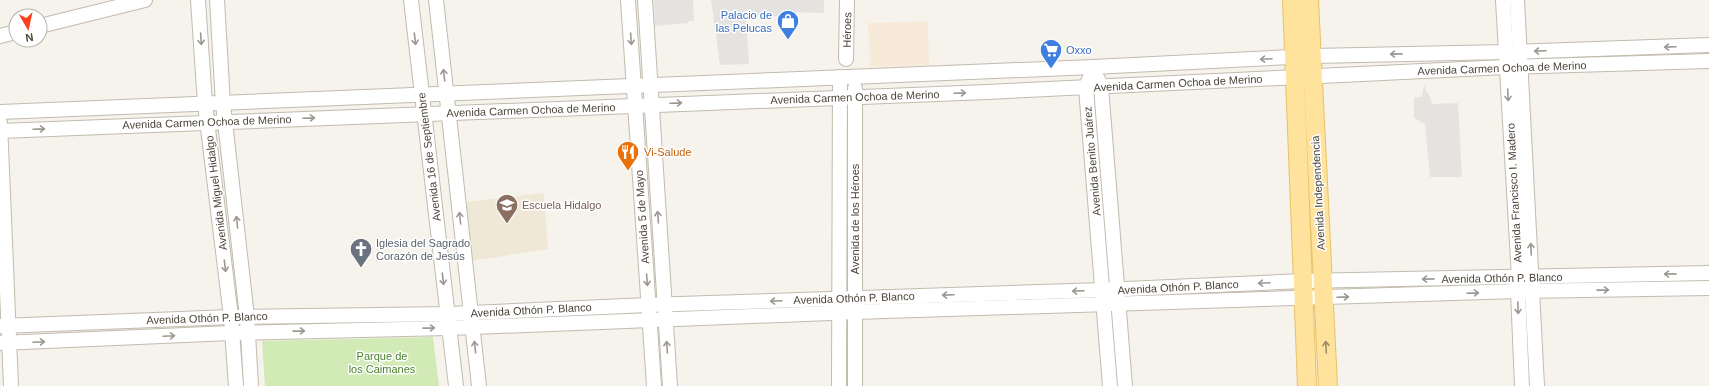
<svg xmlns="http://www.w3.org/2000/svg" width="1709" height="386" viewBox="0 0 1709 386" font-family="Helvetica,sans-serif">
<style>
.commercial{fill:#f7ead8}
.education{fill:#efe8d6}
.green{fill:#d2eab5}
.parking{fill:#e5e3e0}
.lines{fill:none;stroke-linecap:round;stroke-linejoin:round}
.minor-casing{stroke:#c2bbae;stroke-width:16}
.major-casing{stroke:#e6c16a;stroke-width:20}
.minor{stroke:#fff;stroke-width:14}
.major{stroke:#ffe39c;stroke-width:18}
.oneway{stroke:#9c9892}
.oneway2{stroke:#9c8c66}
.labels{text-anchor:middle;dominant-baseline:central;stroke-width:3;stroke-linejoin:round;paint-order:stroke}
.shop-label{font-size:11px;fill:#366cbe;stroke:#fff;text-anchor:end}
.street-label{font-size:11px;fill:#4b4439;stroke:#fff}
.food-label{font-size:11px;fill:#c56008;stroke:#fff;text-anchor:start}
.education-label{font-size:11px;fill:#785e54;stroke:#fff;text-anchor:start}
.worship-label{font-size:11px;fill:#5b616d;stroke:#fff;text-anchor:start}
.park-label{font-size:11px;fill:#4a7f2a;stroke:#fff}
</style>
<rect width="100%" height="100%" fill="#f6f3ec"/>
<polygon class="commercial" points="928,21 929,65 870,67 868,23"/>
<polygon class="education" points="544,193 548,249 471,261 465,202"/>
<polygon class="green" points="433,337 439,386 265,386 262,341"/>
<g class="parking">
<polygon points="654,0 693,0 694,21 688,21 688,23 655,26"/>
<polygon points="711,0 824,0 824,13 790,12 789,16 746,16 749,64 720,65"/>
<polygon points="1424,84 1426,91 1429,94 1432,104 1458,103 1462,177 1430,177 1425,124 1414,118 1414,97 1422,97"/>
</g>
<g class="lines">
<g class="minor-casing">
<g id="minor">
<polyline points="198,0 205,104 231,317 236,386"/>
<polyline points="217,0 223,104 247,317 251,386"/>
<polyline points="411,0 456,386"/>
<polyline points="436,0 479,386"/>
<polyline points="628,0 654,386"/>
<polyline points="645,0 670,386"/>
<polyline points="1503,0 1519,278 1518,291 1522,386"/>
<polyline points="1517,0 1537,386"/>
<polyline points="40,26 145,0"/>
<polyline points="0,36 16,32"/>
<polyline points="846,59 847,0"/>
<polyline points="1089,79 1086,88 1110,386"/>
<polyline points="1098,79 1101,87 1125,386"/>
<polyline points="0,112 1093,67 1312,56 1506,52 1709,45"/>
<polyline points="0,123 11,386"/>
<polyline points="0,131 987,92 1506,67 1709,61"/>
<polyline points="0,326 231,317 448,314 648,305 1103,290 1303,281 1709,273"/>
<polyline points="0,343 231,333 449,328 855,312 1518,291 1709,288"/>
<polyline points="839,386 840,77"/>
<polyline points="855,386 855,88"/>
</g>
</g>
<g class="major-casing">
<g id="major">
<polyline points="1292,0 1307,386"/>
<polyline points="1309,0 1328,386"/>
</g>
</g>
<use href="#minor" class="minor"/>
<use href="#major" class="major"/>
</g>
<defs><path id="oneway-shaft" d="M-6 0H5M1.5-3L5.5 0L1.5 3" fill="none" stroke-width="1.6" stroke-linecap="round" stroke-linejoin="round"/></defs>
<g class="oneway">
<use href="#oneway-shaft" transform="translate(201 39) rotate(86)"/>
<use href="#oneway-shaft" transform="translate(415 39) rotate(83)"/>
<use href="#oneway-shaft" transform="translate(631 39) rotate(86)"/>
<use href="#oneway-shaft" transform="translate(1670 47) rotate(178)"/>
<use href="#oneway-shaft" transform="translate(1540 51) rotate(178)"/>
<use href="#oneway-shaft" transform="translate(1396 54) rotate(179)"/>
<use href="#oneway-shaft" transform="translate(1266 59) rotate(177)"/>
<use href="#oneway-shaft" transform="translate(444 75) rotate(-97)"/>
<use href="#oneway-shaft" transform="translate(960 93) rotate(-2)"/>
<use href="#oneway-shaft" transform="translate(1508 95) rotate(87)"/>
<use href="#oneway-shaft" transform="translate(676 103) rotate(-2)"/>
<use href="#oneway-shaft" transform="translate(309 118) rotate(-2)"/>
<use href="#oneway-shaft" transform="translate(39 129) rotate(-2)"/>
<use href="#oneway-shaft" transform="translate(658 217) rotate(-94)"/>
<use href="#oneway-shaft" transform="translate(460 218) rotate(-96)"/>
<use href="#oneway-shaft" transform="translate(237 222) rotate(-96)"/>
<use href="#oneway-shaft" transform="translate(1531 249) rotate(-93)"/>
<use href="#oneway-shaft" transform="translate(225 266) rotate(83)"/>
<use href="#oneway-shaft" transform="translate(1670 274) rotate(179)"/>
<use href="#oneway-shaft" transform="translate(443 279) rotate(83)"/>
<use href="#oneway-shaft" transform="translate(1428 279) rotate(179)"/>
<use href="#oneway-shaft" transform="translate(647 280) rotate(86)"/>
<use href="#oneway-shaft" transform="translate(1264 283) rotate(177)"/>
<use href="#oneway-shaft" transform="translate(1603 290) rotate(-1)"/>
<use href="#oneway-shaft" transform="translate(1078 291) rotate(178)"/>
<use href="#oneway-shaft" transform="translate(1473 293) rotate(-2)"/>
<use href="#oneway-shaft" transform="translate(948 295) rotate(178)"/>
<use href="#oneway-shaft" transform="translate(1343 297) rotate(-2)"/>
<use href="#oneway-shaft" transform="translate(776 301) rotate(178)"/>
<use href="#oneway-shaft" transform="translate(1518 308) rotate(88)"/>
<use href="#oneway-shaft" transform="translate(429 328) rotate(-1)"/>
<use href="#oneway-shaft" transform="translate(299 331) rotate(-1)"/>
<use href="#oneway-shaft" transform="translate(169 336) rotate(-3)"/>
<use href="#oneway-shaft" transform="translate(39 342) rotate(-3)"/>
<use href="#oneway-shaft" transform="translate(475 347) rotate(-96)"/>
<use href="#oneway-shaft" transform="translate(667 347) rotate(-94)"/>
</g>
<use class="oneway2" href="#oneway-shaft" transform="translate(1326 347) rotate(-93)"/>
<defs>
<g id="shop-pin" transform="scale(1.15)"><path d="M0 17L-7.5 6A9.5 9.5 0 1 1 7.5 6Z" fill="#3f7fe0" stroke="#fff"/><path d="M-5-2.5h2.3a2.7 3.5 0 0 1 5.4 0H5L5.5 6h-11ZM-1.5-2.5h3a1.5 2.3 0 0 0-3 0Z" fill="#fff"/></g>
<g id="supermarket-pin" transform="scale(1.15)"><path d="M0 17L-7.5 6A9.5 9.5 0 1 1 7.5 6Z" fill="#3f7fe0" stroke="#fff"/><path d="M-6-5.5h2.5l.6 2H6L4.5 2H-2.5L-4.4-4H-6ZM-1.5 3.2a1.3 1.3 0 1 0 .1 0ZM3 3.2a1.3 1.3 0 1 0 .1 0Z" fill="#fff"/></g>
<g id="restaurant-pin" transform="scale(1.15)"><path d="M0 17L-7.5 6A9.5 9.5 0 1 1 7.5 6Z" fill="#e8710a" stroke="#fff"/><path d="M-5-6h1v4h1v-4h1v4h1v-4h1v5L-1.5 .5V6h-2V.5L-5-1ZM5-6V6H3V1.5H1.5Q1.5-4 5-6Z" fill="#fff"/></g>
<g id="school-pin" transform="scale(1.15)"><path d="M0 17L-7.5 6A9.5 9.5 0 1 1 7.5 6Z" fill="#8d6e63" stroke="#fff"/><path d="M0-5L7-2L0 1L-7-2ZM-4 1L0 2.5L4 1V4Q0 6-4 4Z" fill="#fff"/></g>
<g id="church-pin" transform="scale(1.15)"><path d="M0 17L-7.5 6A9.5 9.5 0 1 1 7.5 6Z" fill="#6b7280" stroke="#fff"/><path d="M-1.2-6h2.4v3.5h3.3v2.4h-3.3V6h-2.4V-.1h-3.3v-2.4h3.3Z" fill="#fff"/></g>
</defs>
<g fill-rule="evenodd">
<use href="#shop-pin" x="788" y="21"/>
<use href="#supermarket-pin" x="1051" y="50"/>
<use href="#restaurant-pin" x="628" y="152"/>
<use href="#school-pin" x="507" y="205"/>
<use href="#church-pin" x="361" y="249"/>
</g>
<g class="labels">
<g class="shop-label">
<text x="772" y="15">Palacio de<tspan x="772" dy="13">las Pelucas</tspan></text>
<text x="1066" y="50" text-anchor="start">Oxxo</text>
</g>
<g class="street-label">
<text transform="translate(847 30) rotate(-89)">Héroes</text>
<text transform="translate(1502 68) rotate(-2)">Avenida Carmen Ochoa de Merino</text>
<text transform="translate(1178 83) rotate(-3)">Avenida Carmen Ochoa de Merino</text>
<text transform="translate(855 97) rotate(-2)">Avenida Carmen Ochoa de Merino</text>
<text transform="translate(531 110) rotate(-2)">Avenida Carmen Ochoa de Merino</text>
<text transform="translate(207 122) rotate(-2)">Avenida Carmen Ochoa de Merino</text>
<text transform="translate(429 157) rotate(-97)">Avenida 16 de Septiembre</text>
<text transform="translate(1092 161) rotate(-95)">Avenida Benito Juárez</text>
<text transform="translate(216 193) rotate(-97)">Avenida Miguel Hidalgo</text>
<text transform="translate(1318 193) rotate(-93)">Avenida Independencia</text>
<text transform="translate(1514 193) rotate(-93)">Avenida Francisco I. Madero</text>
<text transform="translate(642 217) rotate(-94)">Avenida 5 de Mayo</text>
<text transform="translate(855 219) rotate(-90)">Avenida de los Héroes</text>
<text transform="translate(1502 278) rotate(-1)">Avenida Othón P. Blanco</text>
<text transform="translate(1178 287) rotate(-3)">Avenida Othón P. Blanco</text>
<text transform="translate(854 298) rotate(-2)">Avenida Othón P. Blanco</text>
<text transform="translate(531 310) rotate(-3)">Avenida Othón P. Blanco</text>
<text transform="translate(207 318) rotate(-2)">Avenida Othón P. Blanco</text>
</g>
<g class="food-label">
<text x="644" y="152">Vi-Salude</text>
</g>
<g class="education-label">
<text x="522" y="205">Escuela Hidalgo</text>
</g>
<g class="worship-label">
<text x="376" y="243">Iglesia del Sagrado<tspan x="376" dy="13">Corazón de Jesús</tspan></text>
</g>
<g class="park-label">
<text x="382" y="356">Parque de<tspan x="382" dy="13">los Caimanes</tspan></text>
</g>
</g>
<g transform="translate(28 28) rotate(171)"><circle r="19" fill="#ffffff" stroke="#b7b4b0"/>
<path d="M0-3L7 15L0 10L-7 15Z" fill="#fc3f1d"/>
<text y="-6" font-size="11" font-weight="bold" text-anchor="middle" fill="#4b4439">N</text>
</g>
</svg>
